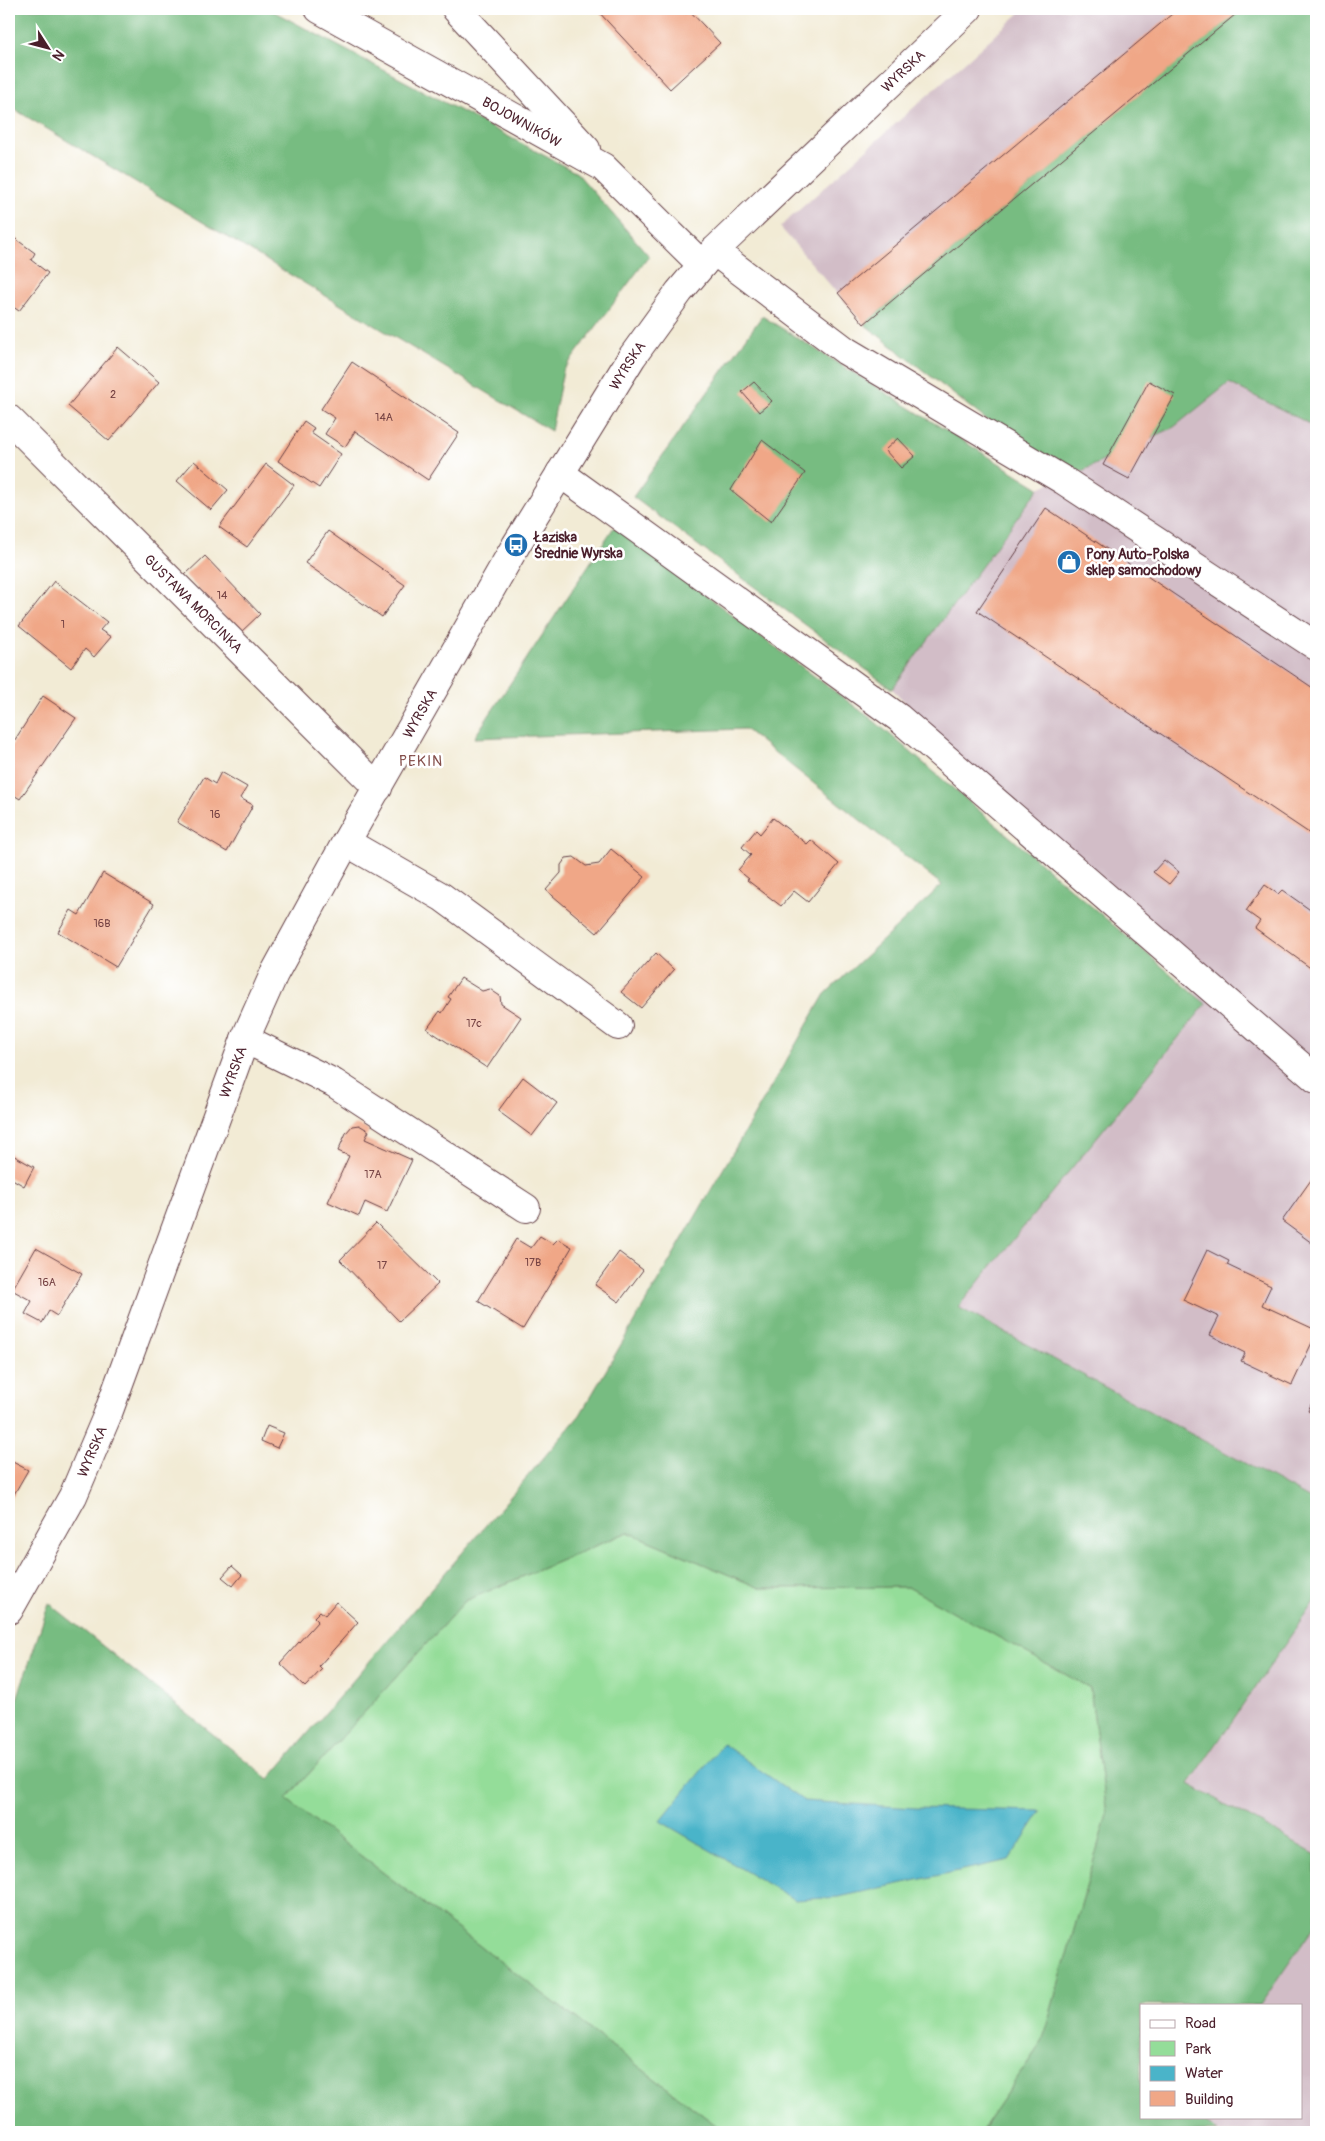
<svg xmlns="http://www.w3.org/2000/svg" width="1325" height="2141" viewBox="0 0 1325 2141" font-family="Pangolin,sans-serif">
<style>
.industrial{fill:#d2bdc7}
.green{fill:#94dd99;stroke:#6f7e62}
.forest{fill:#77bc81;stroke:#606e56}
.water{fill:#4ab4c9;stroke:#4a6a7a}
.building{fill:#f0a787}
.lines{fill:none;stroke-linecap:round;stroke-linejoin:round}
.minor-casing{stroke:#633e44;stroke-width:30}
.minor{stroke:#fff;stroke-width:28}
.labels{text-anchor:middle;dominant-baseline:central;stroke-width:5;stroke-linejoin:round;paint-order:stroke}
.number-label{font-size:11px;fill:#744142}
.street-label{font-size:14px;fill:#4a1f2b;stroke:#fff}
.poi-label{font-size:14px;font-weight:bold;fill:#4a1f2b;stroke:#fff;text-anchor:start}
.neighbourhood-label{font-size:15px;letter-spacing:1px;fill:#844f4b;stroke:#fff}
</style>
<rect width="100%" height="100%" fill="#fff"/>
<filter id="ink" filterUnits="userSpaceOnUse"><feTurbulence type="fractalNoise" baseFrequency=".02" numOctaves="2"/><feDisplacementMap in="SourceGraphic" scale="10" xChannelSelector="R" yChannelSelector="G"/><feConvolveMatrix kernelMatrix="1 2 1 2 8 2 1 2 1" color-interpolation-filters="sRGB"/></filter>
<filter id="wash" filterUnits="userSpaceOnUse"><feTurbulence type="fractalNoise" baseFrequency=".0096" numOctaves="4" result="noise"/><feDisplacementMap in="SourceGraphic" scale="20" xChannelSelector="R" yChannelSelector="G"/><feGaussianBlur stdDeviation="1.12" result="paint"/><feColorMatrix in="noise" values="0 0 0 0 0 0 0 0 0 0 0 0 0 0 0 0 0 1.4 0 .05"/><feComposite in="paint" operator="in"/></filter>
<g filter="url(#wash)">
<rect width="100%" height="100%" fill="#f2ebd5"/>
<g class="industrial">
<polygon points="1024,9 1241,9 864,324 780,227"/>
<polygon points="1229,383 1316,427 1316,1502 958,1307 1206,1004 892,689 1039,488 1174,427"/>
<polygon points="1316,1599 1316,1855 1189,1785"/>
<polygon points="1316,1924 1316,2132 1218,2132 1199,2117 1301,2117 1301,2005 1260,2005"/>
</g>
<polygon class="green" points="628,1532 760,1588 908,1587 1090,1688 1107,1814 1042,2042 980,2132 725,2132 286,1799 465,1601"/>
<g class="forest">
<polygon points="9,9 269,9 577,173 649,256 563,371 551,431 9,106"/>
<polygon points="1241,9 1316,9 1316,427 1229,383 1174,427 1063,480 864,324"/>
<polygon points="762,316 1039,488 892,689 633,497"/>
<polygon points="614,527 873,720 1206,1004 958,1307 1316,1502 1316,1599 1189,1784 1316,1855 1316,1924 1260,2005 1141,2005 1141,2117 1199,2117 1218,2132 980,2132 1042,2042 1107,1814 1090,1688 908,1587 760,1588 628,1532 465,1601 286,1799 725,2132 9,2132 9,1723 49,1603 269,1779 580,1415 825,994 942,885 745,729 474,738"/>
</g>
<polygon class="water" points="723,1744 804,1801 916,1808 1041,1811 1009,1860 839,1897 795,1900 660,1821"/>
<g id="blocks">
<g class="building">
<polygon points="596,9 688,9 720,43 670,89"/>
<polygon points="1178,9 1242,9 864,324 838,293"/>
<polygon points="9,234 35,253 31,260 48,273 19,311 9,304"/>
<polygon points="118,347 159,382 109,441 68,406"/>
<polygon points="352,362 459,433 428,480 355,431 345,447 325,434 335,418 321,409"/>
<polygon points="1149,381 1175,395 1129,479 1103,465"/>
<polygon points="754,382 772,401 759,412 742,392"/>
<polygon points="304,421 314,428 311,433 341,454 319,488 278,461"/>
<polygon points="898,438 915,456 901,468 885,450"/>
<polygon points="762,440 805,473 771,522 731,490"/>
<polygon points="194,461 228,490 211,510 177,481"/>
<polygon points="266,464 294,485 247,547 219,527"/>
<polygon points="1046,508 1316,690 1316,822 1309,833 977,611"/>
<polygon points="328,531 405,585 382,617 305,563"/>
<polygon points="205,556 260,614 240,633 185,575"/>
<polygon points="54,581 107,622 100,630 111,637 94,657 85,649 71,668 19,626"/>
<polygon points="43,696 76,718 20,799 9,792 9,749"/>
<polygon points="221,772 247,787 240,798 253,805 227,852 177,822 204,777 215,784"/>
<polygon points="773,818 807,844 811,840 839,864 808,902 794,891 781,906 747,880 749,879 738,870 751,855 742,847 756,830 760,834"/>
<polygon points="611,849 645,877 597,933 546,890 561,873 561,865 566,858 574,857 586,866 599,864"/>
<polygon points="1164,860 1179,872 1169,884 1153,872"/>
<polygon points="103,873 154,904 116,967 58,932 71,910 79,915"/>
<polygon points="1265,885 1278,894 1282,890 1316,914 1316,972 1255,928 1260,921 1246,911"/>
<polygon points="656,953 674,970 641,1008 621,992"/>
<polygon points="461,978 482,991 490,989 494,992 500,996 501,1004 521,1017 487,1068 427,1029 440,1011 442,1013 444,1010 451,999 448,997"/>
<polygon points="523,1077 557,1103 532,1136 498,1111"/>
<polygon points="359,1125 369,1131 365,1139 412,1160 387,1212 365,1202 359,1216 328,1202 349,1156 338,1151 346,1133 352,1126"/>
<polygon points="9,1153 34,1167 24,1186 9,1177"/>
<polygon points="1316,1173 1316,1246 1282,1221"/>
<polygon points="376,1223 438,1284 399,1321 340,1260"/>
<polygon points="540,1236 553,1244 558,1239 572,1247 523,1329 478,1301 516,1239 531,1248"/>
<polygon points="36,1248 82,1274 57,1316 49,1311 42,1323 25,1314 32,1301 12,1290"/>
<polygon points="1207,1250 1229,1261 1227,1265 1271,1286 1262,1305 1316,1330 1316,1334 1292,1385 1241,1361 1245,1353 1210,1335 1219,1317 1183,1300"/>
<polygon points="619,1252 643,1270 619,1302 595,1285"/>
<polygon points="1316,1394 1316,1415 1308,1411"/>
<polygon points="267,1426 284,1433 277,1448 261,1441"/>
<polygon points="9,1460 28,1470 9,1503"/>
<polygon points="232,1566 242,1575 233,1586 222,1577"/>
<polygon points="336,1602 358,1622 319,1666 322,1669 305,1687 280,1663 318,1621 314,1617 320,1611 325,1615"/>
</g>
</g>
</g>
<g filter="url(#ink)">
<use href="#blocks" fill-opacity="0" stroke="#633e44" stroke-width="1"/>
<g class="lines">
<g class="minor-casing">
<g id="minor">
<path id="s1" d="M319,9l284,158 99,98"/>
<polyline points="456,9 586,149"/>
<polyline points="714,251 846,351 1063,480 1316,646"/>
<path id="s2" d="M9,419l369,369"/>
<polyline points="560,473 899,718 1316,1079"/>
<polyline points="346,842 442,897 618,1026"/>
<polyline points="245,1039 334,1083 526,1208"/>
<path id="s3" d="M9,1610l64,-114 34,-80 138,-377 29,-65 72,-132 170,-297 116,-188 47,-65 35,-41 254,-242"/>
</g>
</g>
<use href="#minor" class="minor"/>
</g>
</g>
<defs>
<g id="bus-disc" transform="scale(1.25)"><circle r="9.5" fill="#1f6fb2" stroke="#fff"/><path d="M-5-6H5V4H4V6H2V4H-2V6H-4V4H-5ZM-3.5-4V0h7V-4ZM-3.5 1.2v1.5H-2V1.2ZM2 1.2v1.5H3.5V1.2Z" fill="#fff"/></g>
<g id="shop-disc" transform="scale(1.25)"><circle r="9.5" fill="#1f6fb2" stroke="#fff"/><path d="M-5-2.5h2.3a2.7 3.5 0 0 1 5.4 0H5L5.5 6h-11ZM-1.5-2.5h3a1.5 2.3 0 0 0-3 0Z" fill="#fff"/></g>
</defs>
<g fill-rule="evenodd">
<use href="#bus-disc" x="516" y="545"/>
<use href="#shop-disc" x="1069" y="562"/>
</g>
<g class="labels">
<g class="number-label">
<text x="113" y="394">2</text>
<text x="384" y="417">14A</text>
<text x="222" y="595">14</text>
<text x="63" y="624">1</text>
<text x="215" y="814">16</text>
<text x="102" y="923">16B</text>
<text x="474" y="1023">17c</text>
<text x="373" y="1174">17A</text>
<text x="533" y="1262">17B</text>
<text x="382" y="1265">17</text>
<text x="47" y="1282">16A</text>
</g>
<g class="street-label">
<text stroke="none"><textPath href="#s3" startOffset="1799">WYRSKA</textPath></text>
<text stroke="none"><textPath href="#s1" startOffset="232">BOJOWNIKÓW</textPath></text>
<text stroke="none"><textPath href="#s3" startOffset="1394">WYRSKA</textPath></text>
<text stroke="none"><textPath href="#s2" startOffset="261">GUSTAWA MORCINKA</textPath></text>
<text stroke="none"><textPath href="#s3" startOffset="989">WYRSKA</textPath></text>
<text stroke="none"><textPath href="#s3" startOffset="584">WYRSKA</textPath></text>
<text stroke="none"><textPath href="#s3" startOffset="179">WYRSKA</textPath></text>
</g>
<g class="poi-label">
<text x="534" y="537">Łaziska<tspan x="534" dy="16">Średnie Wyrska</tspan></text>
<text x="1086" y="554">Pony Auto-Polska<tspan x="1086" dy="16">sklep samochodowy</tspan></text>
</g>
<g class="neighbourhood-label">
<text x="421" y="761">PEKIN</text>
</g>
</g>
<rect width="1325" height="2141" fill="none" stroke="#fff" stroke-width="30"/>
<rect x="1140" y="2004" width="162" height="115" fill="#ffffff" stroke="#b7a5aa"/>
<rect x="1150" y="2020" width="25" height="8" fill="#ffffff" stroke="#b7a5aa"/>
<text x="1185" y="2028" font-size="15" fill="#4a1f2b">Road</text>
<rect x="1150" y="2041" width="25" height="15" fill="#94dd99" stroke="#b7a5aa"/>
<text x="1185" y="2054" font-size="15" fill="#4a1f2b">Park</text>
<rect x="1150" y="2066" width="25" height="15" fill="#4ab4c9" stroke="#b7a5aa"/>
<text x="1185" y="2078" font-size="15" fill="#4a1f2b">Water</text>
<rect x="1150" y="2091" width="25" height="15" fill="#f0a787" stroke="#b7a5aa"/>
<text x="1185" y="2104" font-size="15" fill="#4a1f2b">Building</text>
<g transform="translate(48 48) rotate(126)" stroke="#ffffff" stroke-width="4" paint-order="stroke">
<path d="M0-4L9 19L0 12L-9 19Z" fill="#4a1f2b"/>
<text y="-8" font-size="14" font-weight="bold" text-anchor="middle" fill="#4a1f2b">N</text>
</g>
</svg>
